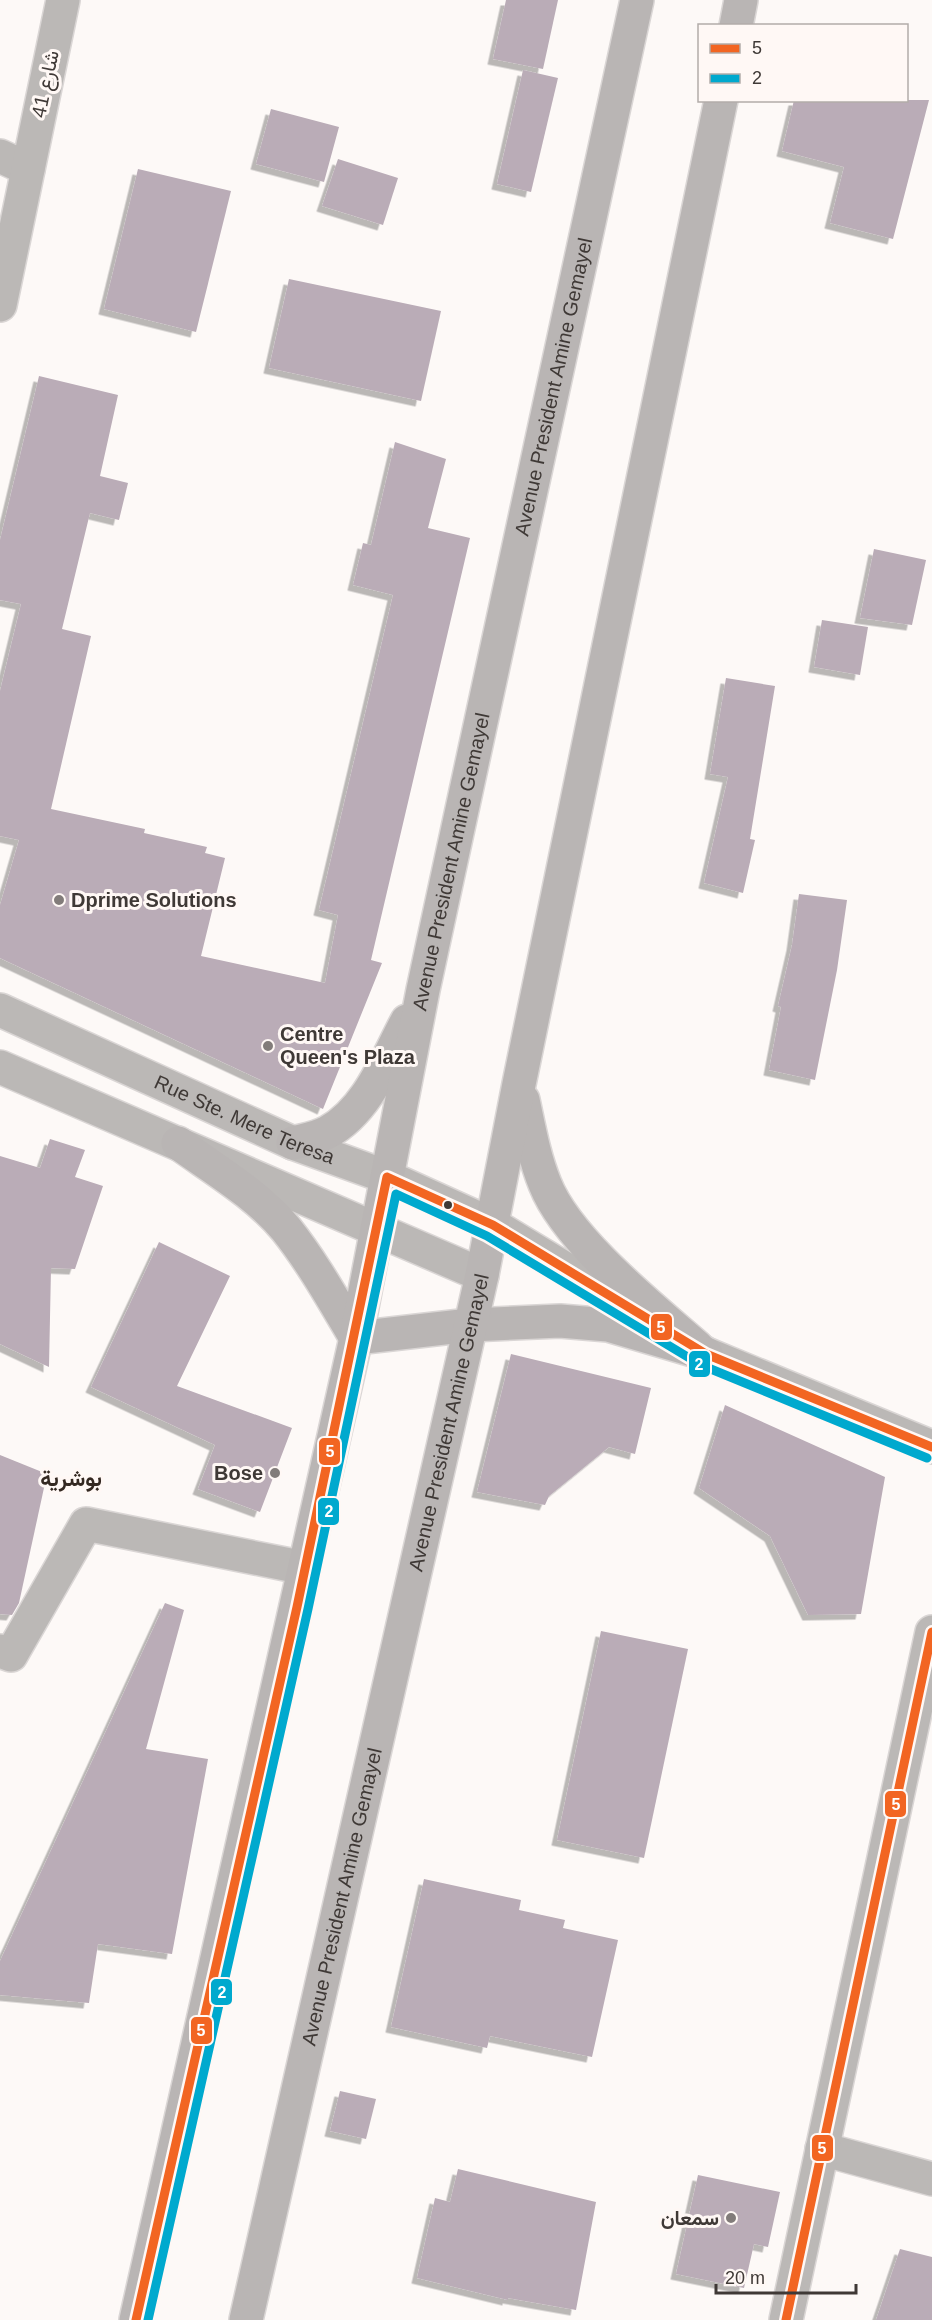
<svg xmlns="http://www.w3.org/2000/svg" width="932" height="2320" viewBox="0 0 932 2320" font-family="Arial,Vazirmatn,sans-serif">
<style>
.building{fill:#baacb7;filter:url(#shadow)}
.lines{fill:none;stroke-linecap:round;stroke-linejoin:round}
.minor-casing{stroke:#dad6d5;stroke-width:36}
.highway-casing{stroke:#dad6d5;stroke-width:36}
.minor{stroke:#bbb8b6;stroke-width:33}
.highway{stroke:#b9b5b4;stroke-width:33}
.bus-1-casing{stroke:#fff8f5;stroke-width:14}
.bus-2-casing{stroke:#fff8f5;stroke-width:14}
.bus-1{stroke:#f26522;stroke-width:9}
.bus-2{stroke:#00a9ce;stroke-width:9}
.poi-dot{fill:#827c7a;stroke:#fff8f5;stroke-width:2}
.bus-dot{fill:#3f3936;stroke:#fff8f5;stroke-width:2}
.labels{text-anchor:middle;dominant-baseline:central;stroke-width:6;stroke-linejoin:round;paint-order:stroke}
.street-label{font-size:20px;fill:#3f3936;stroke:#fff8f5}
.poi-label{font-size:20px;font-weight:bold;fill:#3f3936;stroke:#fff8f5;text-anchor:start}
.quarter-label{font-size:22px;font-weight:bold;fill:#332821;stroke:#fff8f5}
.line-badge{stroke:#fff8f5;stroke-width:2}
.badge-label{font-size:16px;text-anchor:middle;font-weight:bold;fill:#fff}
</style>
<defs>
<filter id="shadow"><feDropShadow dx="-5.5" dy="5.5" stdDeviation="0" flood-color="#0004"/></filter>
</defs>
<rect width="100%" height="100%" fill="#fdf9f7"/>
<g class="building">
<polygon points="506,0 558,0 543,69 493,59"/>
<polygon points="523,70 558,78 531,192 497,184"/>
<polygon points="794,100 929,100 893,239 830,223 844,167 782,151"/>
<polygon points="271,109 339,127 324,182 256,164"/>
<polygon points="338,159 398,178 383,225 322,206"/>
<polygon points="138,169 231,191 196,332 104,309"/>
<polygon points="289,279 441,311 421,401 269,368"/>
<polygon points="39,376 118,395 100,476 128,483 119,520 90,513 62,629 91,636 51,809 145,829 144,833 207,847 205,853 225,858 201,956 325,983 338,915 319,910 393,595 353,585 363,543 371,545 395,442 446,459 428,528 470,538 371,960 382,963 323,1109 0,958 0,905 19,840 0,836 0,691 21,604 0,600 0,540"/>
<polygon points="874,549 926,560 912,625 860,618"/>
<polygon points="822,620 868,627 860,675 814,667"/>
<polygon points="726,678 775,686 750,839 755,840 743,893 704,883 728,777 710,774"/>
<polygon points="799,894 847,900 837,970 815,1080 769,1070 781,1007 778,1006 792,945"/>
<polygon points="50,1139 85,1150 75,1177 103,1186 75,1269 51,1268 49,1367 0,1344 0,1156 40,1168"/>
<polygon points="159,1242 230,1276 177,1386 292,1428 260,1512 198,1489 215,1445 91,1387"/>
<polygon points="511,1354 651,1388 635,1454 609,1447 549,1496 545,1505 477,1492"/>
<polygon points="725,1405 885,1477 861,1614 808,1615 770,1536 699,1488"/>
<polygon points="0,1455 47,1474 19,1603 12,1615 0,1614"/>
<polygon points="165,1603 184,1610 146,1749 208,1759 172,1954 98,1944 89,2003 0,1995 0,1961"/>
<polygon points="601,1631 688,1649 644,1858 557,1840"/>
<polygon points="424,1879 521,1900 519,1910 565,1920 563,1928 618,1940 592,2057 490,2036 487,2048 391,2027"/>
<polygon points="340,2091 376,2099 366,2139 330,2131"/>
<polygon points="458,2169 596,2202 576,2310 508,2298 508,2300 417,2278 435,2198 450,2202"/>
<polygon points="698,2175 780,2192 768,2247 754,2244 744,2288 676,2274"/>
<polygon points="900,2249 932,2257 932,2320 876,2320"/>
</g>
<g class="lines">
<g class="minor-casing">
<g id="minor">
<polyline points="0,156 28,169"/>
<polyline points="0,305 63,0"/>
<path id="s1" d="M0,1010l293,133 94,34 106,48 213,129 226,93"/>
<polyline points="0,1067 482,1275"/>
<polyline points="0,1651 11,1655 86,1524 305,1568"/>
<polyline points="822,2149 932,2179"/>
<polyline points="786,2320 932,1632"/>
</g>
</g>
<g class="highway-casing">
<g id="highway">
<polyline points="736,26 741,0"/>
<path d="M523,1100c6,28 11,57 22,84 22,56 106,123 152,163"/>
<path d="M178,1143c36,26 79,51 108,86 27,34 48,72 70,109"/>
<path d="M293,1143c11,-3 25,-5 35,-11 40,-22 58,-72 79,-111"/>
<polyline points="356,1338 470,1325 560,1321 608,1325 706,1354"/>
<path id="s2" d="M136,2320l220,-982 67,-348 214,-990"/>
<path id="s3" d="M246,2320l236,-1045 37,-191 202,-984"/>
</g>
</g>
<use href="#minor" class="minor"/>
<use href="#highway" class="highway"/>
<g class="bus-1-casing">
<g id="bus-1">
<polyline points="136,2320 297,1607 387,1177 493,1225 706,1354 932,1447"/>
<polyline points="786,2320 932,1632"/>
</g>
</g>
<g class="bus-2-casing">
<polyline id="bus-2" points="148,2320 308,1609 396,1194 487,1236 701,1365 927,1458"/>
</g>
<use href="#bus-1" class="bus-1"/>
<use href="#bus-2" class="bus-2"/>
</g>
<g class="poi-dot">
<circle cx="59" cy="900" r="6"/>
<circle cx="268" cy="1046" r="6"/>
<circle cx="275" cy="1473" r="6"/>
<circle cx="731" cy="2218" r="6"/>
</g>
<circle class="bus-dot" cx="448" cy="1205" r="5"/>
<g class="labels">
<g class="street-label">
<text transform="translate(45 84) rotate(-78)">شارع 41</text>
<text stroke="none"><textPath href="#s2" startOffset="1978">Avenue President Amine Gemayel</textPath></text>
<text stroke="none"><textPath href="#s2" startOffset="1492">Avenue President Amine Gemayel</textPath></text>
<text stroke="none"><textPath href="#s1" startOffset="268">Rue Ste. Mere Teresa</textPath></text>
<text stroke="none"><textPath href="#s3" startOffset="920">Avenue President Amine Gemayel</textPath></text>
<text stroke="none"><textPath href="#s3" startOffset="434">Avenue President Amine Gemayel</textPath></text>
</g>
<g class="poi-label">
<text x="71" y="900">Dprime Solutions</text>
<text x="280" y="1034">Centre<tspan x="280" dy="23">Queen's Plaza</tspan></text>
<text x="263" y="1473" text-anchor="end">Bose</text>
<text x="719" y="2218" text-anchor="end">سمعان</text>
</g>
<g class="quarter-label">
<text x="71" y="1478">بوشرية</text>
</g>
</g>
<g class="line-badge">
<rect x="650" y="1313" width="23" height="28" rx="6" fill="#f26522"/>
<rect x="688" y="1350" width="23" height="28" rx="6" fill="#00a9ce"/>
<rect x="318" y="1437" width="23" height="29" rx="6" fill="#f26522"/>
<rect x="317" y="1497" width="23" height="29" rx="6" fill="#00a9ce"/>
<rect x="884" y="1790" width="23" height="28" rx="6" fill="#f26522"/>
<rect x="210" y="1978" width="23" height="28" rx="6" fill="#00a9ce"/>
<rect x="190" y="2016" width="23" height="29" rx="6" fill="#f26522"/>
<rect x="811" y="2134" width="23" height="28" rx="6" fill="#f26522"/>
</g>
<g class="badge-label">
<text x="661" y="1333">5</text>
<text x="699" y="1370">2</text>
<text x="330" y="1457">5</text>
<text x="329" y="1517">2</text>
<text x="896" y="1810">5</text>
<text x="222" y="1998">2</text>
<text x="201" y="2036">5</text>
<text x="822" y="2154">5</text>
</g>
<rect x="698" y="24" width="210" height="78" fill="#fff8f5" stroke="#b2aca9" stroke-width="1.5"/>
<rect x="710" y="44" width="30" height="9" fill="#f26522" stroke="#b2aca9" stroke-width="1.5"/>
<text x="752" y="54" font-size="18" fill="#3f3936">5</text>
<rect x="710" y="74" width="30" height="9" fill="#00a9ce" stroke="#b2aca9" stroke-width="1.5"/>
<text x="752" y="84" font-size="18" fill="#3f3936">2</text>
<path d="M716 2284v9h140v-9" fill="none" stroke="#3f3936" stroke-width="3"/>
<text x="725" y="2284" font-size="18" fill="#3f3936" stroke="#fff8f5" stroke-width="4.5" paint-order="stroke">20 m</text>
</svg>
